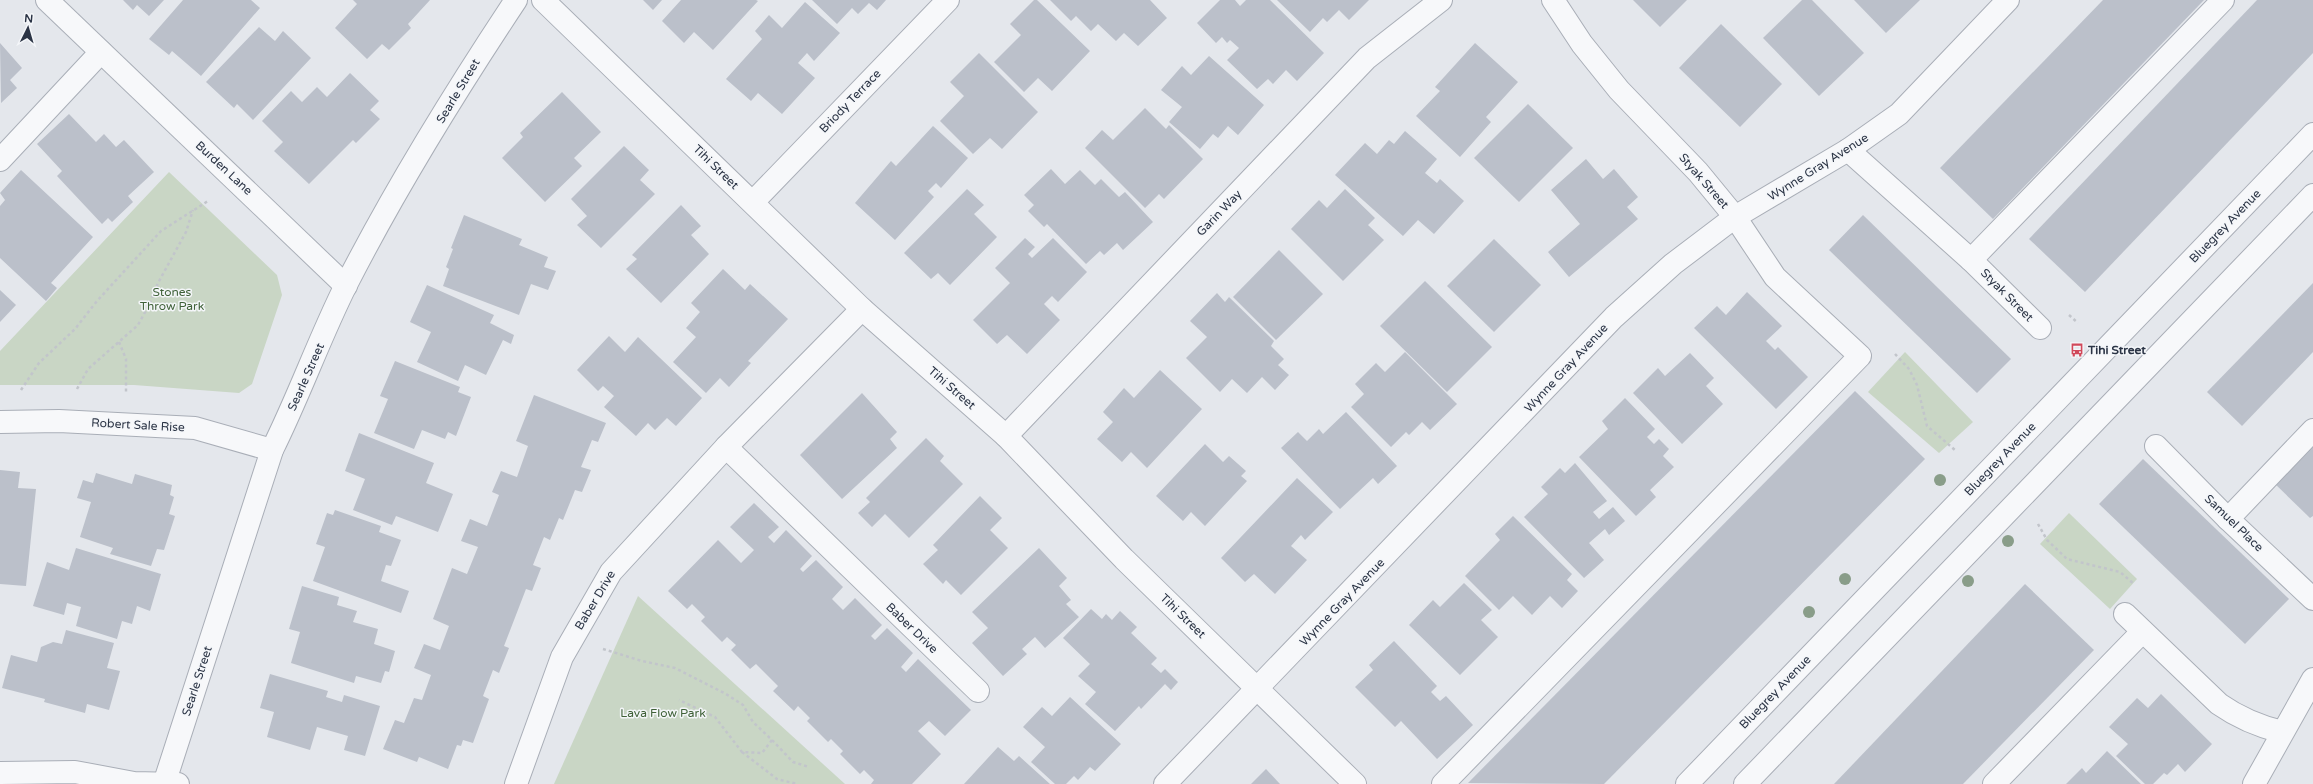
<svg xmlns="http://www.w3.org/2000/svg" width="2313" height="784" viewBox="0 0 2313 784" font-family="'Varela Round',sans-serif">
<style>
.green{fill:#c9d6c5}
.building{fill:#bbc0ca}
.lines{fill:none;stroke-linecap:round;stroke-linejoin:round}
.minor-casing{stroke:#a9aeb7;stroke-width:24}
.tertiary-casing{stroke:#a9aeb7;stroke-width:24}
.path{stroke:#c2c5cb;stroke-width:2.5;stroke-dasharray:3 3;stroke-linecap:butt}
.minor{stroke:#f7f8fa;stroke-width:22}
.tertiary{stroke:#f7f8fa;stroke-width:22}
.tree{fill:#899d89}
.labels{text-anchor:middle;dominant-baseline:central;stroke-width:3;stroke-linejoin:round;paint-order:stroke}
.street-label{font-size:12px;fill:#2b3445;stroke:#f4f6f9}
.park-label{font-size:12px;fill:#3f6138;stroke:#f4f6f9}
.poi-label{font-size:12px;font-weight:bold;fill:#2b3445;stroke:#f4f6f9;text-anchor:start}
</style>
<rect width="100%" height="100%" fill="#e4e7ec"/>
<g class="green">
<polygon points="169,172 277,275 282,295 252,384 239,393 134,385 0,385 0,351"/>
<polygon points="1905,352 1973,422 1939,453 1868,392"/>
<polygon points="2069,513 2137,579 2110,609 2040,544"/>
<polygon points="638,596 845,784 554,784"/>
</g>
<g class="building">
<polygon points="123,0 164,0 149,16 137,5 133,10"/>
<polygon points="183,0 251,0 260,8 201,76 172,51 169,55 149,39"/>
<polygon points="353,0 430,0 408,24 411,28 389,50 382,44 367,59 335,28 357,4"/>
<polygon points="643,0 662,0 653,10"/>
<polygon points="681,0 756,0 758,1 713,50 694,32 684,43 662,21"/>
<polygon points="812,0 886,0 877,10 869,3 858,14 852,8 837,24"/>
<polygon points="1034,0 1037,0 1090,51 1052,91 1038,78 1024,92 994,62 1021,35 1010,24"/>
<polygon points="1050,0 1150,0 1167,18 1138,46 1124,33 1116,41 1098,24 1091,31 1076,16 1071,21"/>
<polygon points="1220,0 1235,0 1240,6 1246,0 1270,0 1324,53 1297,81 1286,70 1273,84 1268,79 1257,89 1227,60 1239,48 1230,40 1227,43 1222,37 1216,43 1197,23"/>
<polygon points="1277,0 1369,0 1349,20 1339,10 1327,22 1323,18 1310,32"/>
<polygon points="1633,0 1687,0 1660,27"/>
<polygon points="1802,0 1812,0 1864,53 1819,96 1763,38"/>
<polygon points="1854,0 1920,0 1886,33"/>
<polygon points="2103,0 2204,0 1993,219 1940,168"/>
<polygon points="2257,0 2313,0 2313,53 2085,292 2029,239"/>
<polygon points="805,2 840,33 814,61 807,53 798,63 815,78 782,114 758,93 751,101 726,79 762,39 755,31 769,15 782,28"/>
<polygon points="1721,24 1782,84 1740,127 1679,68"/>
<polygon points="259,27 275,41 283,31 311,58 253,120 237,104 234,108 206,82"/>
<polygon points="0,43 22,68 10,80 17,88 1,103"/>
<polygon points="1475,43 1518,82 1486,117 1491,122 1460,157 1416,116 1440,91 1435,87"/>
<polygon points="979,53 1038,112 1002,149 990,138 973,154 940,121 964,96 950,82"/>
<polygon points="1209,56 1264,105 1238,135 1228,126 1218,138 1213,134 1200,149 1169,122 1182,107 1161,90 1182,66 1191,75"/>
<polygon points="350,73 379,101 370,110 380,119 356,143 353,140 309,184 274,151 283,142 262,121 291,91 302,102 317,87 327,97"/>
<polygon points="562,92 601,132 574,158 582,166 545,202 502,158 523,137 520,133"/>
<polygon points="1528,104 1573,148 1519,202 1474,158"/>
<polygon points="1145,108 1166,129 1169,125 1203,159 1164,199 1159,194 1145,208 1085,148 1102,130 1113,140"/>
<polygon points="69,114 96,142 104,134 116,147 124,140 154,172 128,196 133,202 112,222 108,218 102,224 57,176 62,171 37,144"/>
<polygon points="933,126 968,158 941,188 936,183 928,191 934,197 895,240 855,203 891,161 896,166"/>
<polygon points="1405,131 1437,159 1425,173 1437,183 1440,179 1464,201 1434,234 1418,220 1403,236 1335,175 1365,143 1377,154 1389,140 1394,144"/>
<polygon points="624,146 649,170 640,180 655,194 601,248 577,225 587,216 571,199"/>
<polygon points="1586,159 1603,179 1614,169 1638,197 1627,207 1638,219 1569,277 1548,252 1580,224 1551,190"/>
<polygon points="1051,169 1065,184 1080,170 1095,185 1101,179 1119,197 1125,192 1153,222 1123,250 1117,243 1104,255 1100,251 1086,264 1047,224 1044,227 1028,211 1034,205 1024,195"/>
<polygon points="21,170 93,237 51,283 57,288 46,301 0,258 0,206 5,200 0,193"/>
<polygon points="967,189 984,205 974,214 997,237 950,285 938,273 931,279 904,253"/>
<polygon points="1345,189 1375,218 1368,225 1384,240 1343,281 1291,229 1319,200 1327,208"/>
<polygon points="681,205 701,226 691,235 709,254 661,303 626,269 637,259 632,255"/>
<polygon points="464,215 522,239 519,245 548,257 544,267 556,271 548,290 531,284 519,315 443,286 449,269 446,267 453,249 451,248"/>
<polygon points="1863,215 2011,359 1977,393 1829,250"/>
<polygon points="1025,238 1035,247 1028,254 1032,258 1053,238 1087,272 1058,302 1052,296 1044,304 1060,320 1027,354 1007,335 997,344 973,320 1010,283 995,268"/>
<polygon points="1494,239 1541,285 1494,332 1447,286"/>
<polygon points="1279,250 1323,294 1276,340 1233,297"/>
<polygon points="723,269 745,290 750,284 788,319 748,361 751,363 729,387 720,378 706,393 673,362 696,337 686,328 700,312 691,303"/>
<polygon points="1425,281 1492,347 1447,392 1380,326"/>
<polygon points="2313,283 2313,352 2242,426 2207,392"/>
<polygon points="427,285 494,315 490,323 514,335 511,344 503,340 486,375 465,365 458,381 417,362 431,332 410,322"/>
<polygon points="0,290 16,305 0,322"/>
<polygon points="1747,292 1782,326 1766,341 1775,350 1778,347 1808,377 1776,409 1694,328 1717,306 1726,315"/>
<polygon points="1217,293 1225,302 1229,297 1274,341 1271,346 1284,359 1278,365 1289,375 1275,390 1262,377 1247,393 1232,379 1220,392 1186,358 1207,337 1190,321"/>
<polygon points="609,336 625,352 638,337 702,398 676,426 667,418 655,430 648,423 636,436 604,407 614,396 603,386 598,391 577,370"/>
<polygon points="1405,352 1457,404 1430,430 1422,422 1409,435 1406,432 1391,447 1351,407 1364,394 1355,384 1376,363 1385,372"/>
<polygon points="1690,353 1714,378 1706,386 1723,404 1682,444 1633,393 1658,368 1665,376"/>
<polygon points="395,361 460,387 458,392 471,397 456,436 448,432 445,439 422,430 414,449 374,433 388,399 380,396"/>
<polygon points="1160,370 1202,409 1147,468 1131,452 1122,462 1097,439 1113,422 1103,412 1124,388 1134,398"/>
<polygon points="1855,391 1925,459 1604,784 1468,783"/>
<polygon points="862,393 897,432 890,439 897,448 842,499 800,455"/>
<polygon points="534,395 606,423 598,442 592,440 581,467 591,470 582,492 575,490 563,520 559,518 550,540 544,537 533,565 541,568 532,591 526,589 504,646 509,648 499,673 493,670 483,696 489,699 473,743 463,740 461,746 457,745 448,769 419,757 417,762 383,749 395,720 404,723 414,698 422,700 431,675 414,668 424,644 440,650 449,626 433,619 452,568 467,574 478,547 461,541 470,519 487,526 499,495 492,492 501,471 517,477 528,446 516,441"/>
<polygon points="1625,398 1655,429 1647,437 1654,444 1659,439 1669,449 1663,456 1674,467 1650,490 1656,497 1636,516 1579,457 1608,429 1602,421"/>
<polygon points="1346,412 1397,466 1378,484 1373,478 1340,509 1281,448 1298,432 1307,441 1319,429 1323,434"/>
<polygon points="359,433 434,463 426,483 453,494 438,532 396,516 392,525 353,510 365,479 345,471"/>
<polygon points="926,438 944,456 940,461 963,484 909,538 885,514 872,527 858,513 870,502 866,498"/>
<polygon points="2313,440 2313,516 2310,518 2272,481"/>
<polygon points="1205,444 1223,462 1229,456 1246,471 1241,476 1247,481 1205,526 1191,512 1183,521 1156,496"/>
<polygon points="2143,459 2289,599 2245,644 2099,504"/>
<polygon points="1575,463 1607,501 1593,512 1599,519 1613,507 1625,521 1609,535 1605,529 1589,543 1604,560 1584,578 1524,517 1548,494 1541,487 1560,468 1565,473"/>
<polygon points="0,470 20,472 18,488 36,489 26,586 0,584"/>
<polygon points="96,473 132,484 135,474 172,485 170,495 174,497 169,514 175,516 164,550 157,549 151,566 110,554 113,548 80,537 91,502 77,498 83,480 93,483"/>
<polygon points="1297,478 1333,512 1305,540 1301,535 1291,546 1307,560 1275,594 1254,574 1245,582 1221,558"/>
<polygon points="980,496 1002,518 990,530 1008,548 961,595 946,580 943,584 923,564 938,550 933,545"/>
<polygon points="754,503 779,527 768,537 774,543 786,530 812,556 800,569 803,572 816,560 843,587 832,599 843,610 855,598 882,625 871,636 875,640 887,628 913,653 901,667 906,672 918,659 971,710 945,736 929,721 918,731 941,754 912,784 871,784 874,780 864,770 860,774 840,754 843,751 831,739 828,742 807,721 810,718 798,706 794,711 773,691 778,686 756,664 750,669 731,650 736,645 727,637 722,642 701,621 705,617 692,604 687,609 668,591 718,540 741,563 754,550 730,527"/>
<polygon points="335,510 381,526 379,532 401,540 391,566 386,565 381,581 409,591 401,613 313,581 325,547 316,544 327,513 333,515"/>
<polygon points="1513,516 1572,574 1567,580 1578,591 1562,608 1550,596 1532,615 1513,596 1499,610 1465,576 1500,540 1495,534"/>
<polygon points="76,548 161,574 150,611 137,606 132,624 122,621 117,639 76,626 81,607 67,603 64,615 33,606 47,562 69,570"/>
<polygon points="1039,548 1067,578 1059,586 1071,600 1066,604 1079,617 1045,648 1035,637 1022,649 1027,654 1003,676 972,643 988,628 972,612"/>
<polygon points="1464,583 1492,610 1481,620 1498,637 1460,675 1409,625 1433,600 1440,607"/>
<polygon points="2025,584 2094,650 1963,784 1834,784"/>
<polygon points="302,586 339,597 337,605 357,611 353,622 378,629 374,644 395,651 389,672 385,671 381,683 356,676 354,683 291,663 300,632 289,629"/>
<polygon points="1091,609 1102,619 1106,614 1112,620 1120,611 1137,627 1131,633 1157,658 1151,664 1161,673 1165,669 1178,682 1171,690 1165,684 1141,709 1139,706 1115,731 1085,704 1096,692 1078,676 1090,664 1063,638"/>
<polygon points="66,630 114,643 107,668 120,671 109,710 87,704 85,713 44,702 45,699 2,688 11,655 37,662 41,647 53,642 62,644"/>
<polygon points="1394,641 1437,686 1431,692 1440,701 1446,696 1473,725 1437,759 1401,721 1395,727 1355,687 1373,670 1369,665"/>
<polygon points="270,674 328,691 326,697 342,702 344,695 380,706 365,756 344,750 348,736 317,727 310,750 267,737 274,712 260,708"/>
<polygon points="2161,694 2212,744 2185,772 2178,764 2167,775 2164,773 2153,784 2145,784 2116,756 2128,744 2109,727 2137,698 2148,708"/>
<polygon points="1070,697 1121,744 1095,771 1090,767 1078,780 1074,776 1066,784 1055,784 1031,762 1045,747 1023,727 1042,707 1052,716"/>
<polygon points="998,747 1014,761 1019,756 1050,784 964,784"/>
<polygon points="2107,751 2141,784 2066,784 2082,768 2086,773"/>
<polygon points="1266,769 1280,784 1251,784"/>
</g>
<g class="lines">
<g class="minor-casing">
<g id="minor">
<polyline points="47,0 346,286"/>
<polyline points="543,0 862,309 1006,436 1124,559 1355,784"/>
<polyline points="1848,150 1971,260 2040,328"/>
<polyline points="0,160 101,52"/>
<polyline points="753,202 948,0"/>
<polyline points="1971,260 2223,0"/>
<polyline points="0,422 59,421 195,428 272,450"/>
<polyline points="1006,436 1367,58 1441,0"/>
<polyline points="2156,446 2228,519 2313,599"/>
<polyline points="726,447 978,691"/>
<polyline points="2228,519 2313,430"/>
<path d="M2125,614l94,90c20,14 39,22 63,28"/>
<polyline points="0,773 75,772 134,783 178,784"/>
<path d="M164,784l108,-334c27,-54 47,-111 74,-165 50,-98 109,-193 170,-285"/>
<polyline points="516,784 562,657 611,572 726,447 862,309"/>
<polyline points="1165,784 1614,317 1673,264 1735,217 1848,150 1899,114 2008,0"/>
<polyline points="1443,784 1860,356 1775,277 1735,217 1698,172 1619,90 1582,44 1553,0"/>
<polyline points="1994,784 2142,632"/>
<polyline points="2254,784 2313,679"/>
</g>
</g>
<g class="tertiary-casing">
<g id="tertiary">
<polyline points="1687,784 2313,134"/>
<polyline points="1745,784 2313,195"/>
</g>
</g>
<g class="path">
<polyline points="2069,315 2078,323"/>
<polyline points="119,342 126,359 126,393"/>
<polyline points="1895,354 1909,369 1917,385 1927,426 1955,450"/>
<polyline points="77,389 88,369 138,325 149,305 158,283 186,232 193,210"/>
<polyline points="21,390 39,363 75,329 97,301 161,231 208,201"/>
<polyline points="2038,524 2047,540 2067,559 2120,572 2134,584"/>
<polyline points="603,649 642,661 675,668 726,694 743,705 753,722 772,740 762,753 742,752 715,717 679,700"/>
<polyline points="772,740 793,762 809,767"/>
<polyline points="742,752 777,779 797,784"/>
</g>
<use href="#minor" class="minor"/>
<use href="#tertiary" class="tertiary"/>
</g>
<g class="tree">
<circle cx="1940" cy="480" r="6"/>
<circle cx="2008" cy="541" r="6"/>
<circle cx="1845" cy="579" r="6"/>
<circle cx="1968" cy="581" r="6"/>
<circle cx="1809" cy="612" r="6"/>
</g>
<defs>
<g id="bus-bare" transform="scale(1.08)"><path d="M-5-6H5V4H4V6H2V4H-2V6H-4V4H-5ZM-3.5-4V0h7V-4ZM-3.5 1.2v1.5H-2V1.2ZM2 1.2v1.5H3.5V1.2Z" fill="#d1495b" stroke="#f4f6f9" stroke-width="2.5" paint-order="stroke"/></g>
</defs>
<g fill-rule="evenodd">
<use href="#bus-bare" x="2077" y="350"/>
</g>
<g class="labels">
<g class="street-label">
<text transform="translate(458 91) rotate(-59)">Searle Street</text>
<text transform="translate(850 101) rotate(-46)">Briody Terrace</text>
<text transform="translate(716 167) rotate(44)">Tihi Street</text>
<text transform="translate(1818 167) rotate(-32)">Wynne Gray Avenue</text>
<text transform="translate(224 168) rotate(43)">Burden Lane</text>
<text transform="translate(1704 181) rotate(49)">Styak Street</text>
<text transform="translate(1219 213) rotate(-46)">Garin Way</text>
<text transform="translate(2225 226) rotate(-46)">Bluegrey Avenue</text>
<text transform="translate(2007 295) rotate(45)">Styak Street</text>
<text transform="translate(1566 368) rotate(-47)">Wynne Gray Avenue</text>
<text transform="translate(306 377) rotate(-66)">Searle Street</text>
<text transform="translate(952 388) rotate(41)">Tihi Street</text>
<text transform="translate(138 425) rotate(3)">Robert Sale Rise</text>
<text transform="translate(2000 459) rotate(-46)">Bluegrey Avenue</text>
<text transform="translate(2234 523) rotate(44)">Samuel Place</text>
<text transform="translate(595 600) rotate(-59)">Baber Drive</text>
<text transform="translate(1342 602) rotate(-46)">Wynne Gray Avenue</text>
<text transform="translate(1183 616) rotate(44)">Tihi Street</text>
<text transform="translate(912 628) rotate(44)">Baber Drive</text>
<text transform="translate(197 681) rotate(-72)">Searle Street</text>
<text transform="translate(1775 692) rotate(-46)">Bluegrey Avenue</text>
</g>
<g class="park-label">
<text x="172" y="292">Stones<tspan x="172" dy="14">Throw Park</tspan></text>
<text x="663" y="713">Lava Flow Park</text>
</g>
<g class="poi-label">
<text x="2088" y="350">Tihi Street</text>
</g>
</g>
<g transform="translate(28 28) rotate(5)" stroke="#f4f6f9" stroke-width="3" paint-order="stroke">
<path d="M0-3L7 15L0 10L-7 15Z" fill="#2b3445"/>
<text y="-6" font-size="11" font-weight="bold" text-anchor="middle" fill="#2b3445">N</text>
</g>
</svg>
